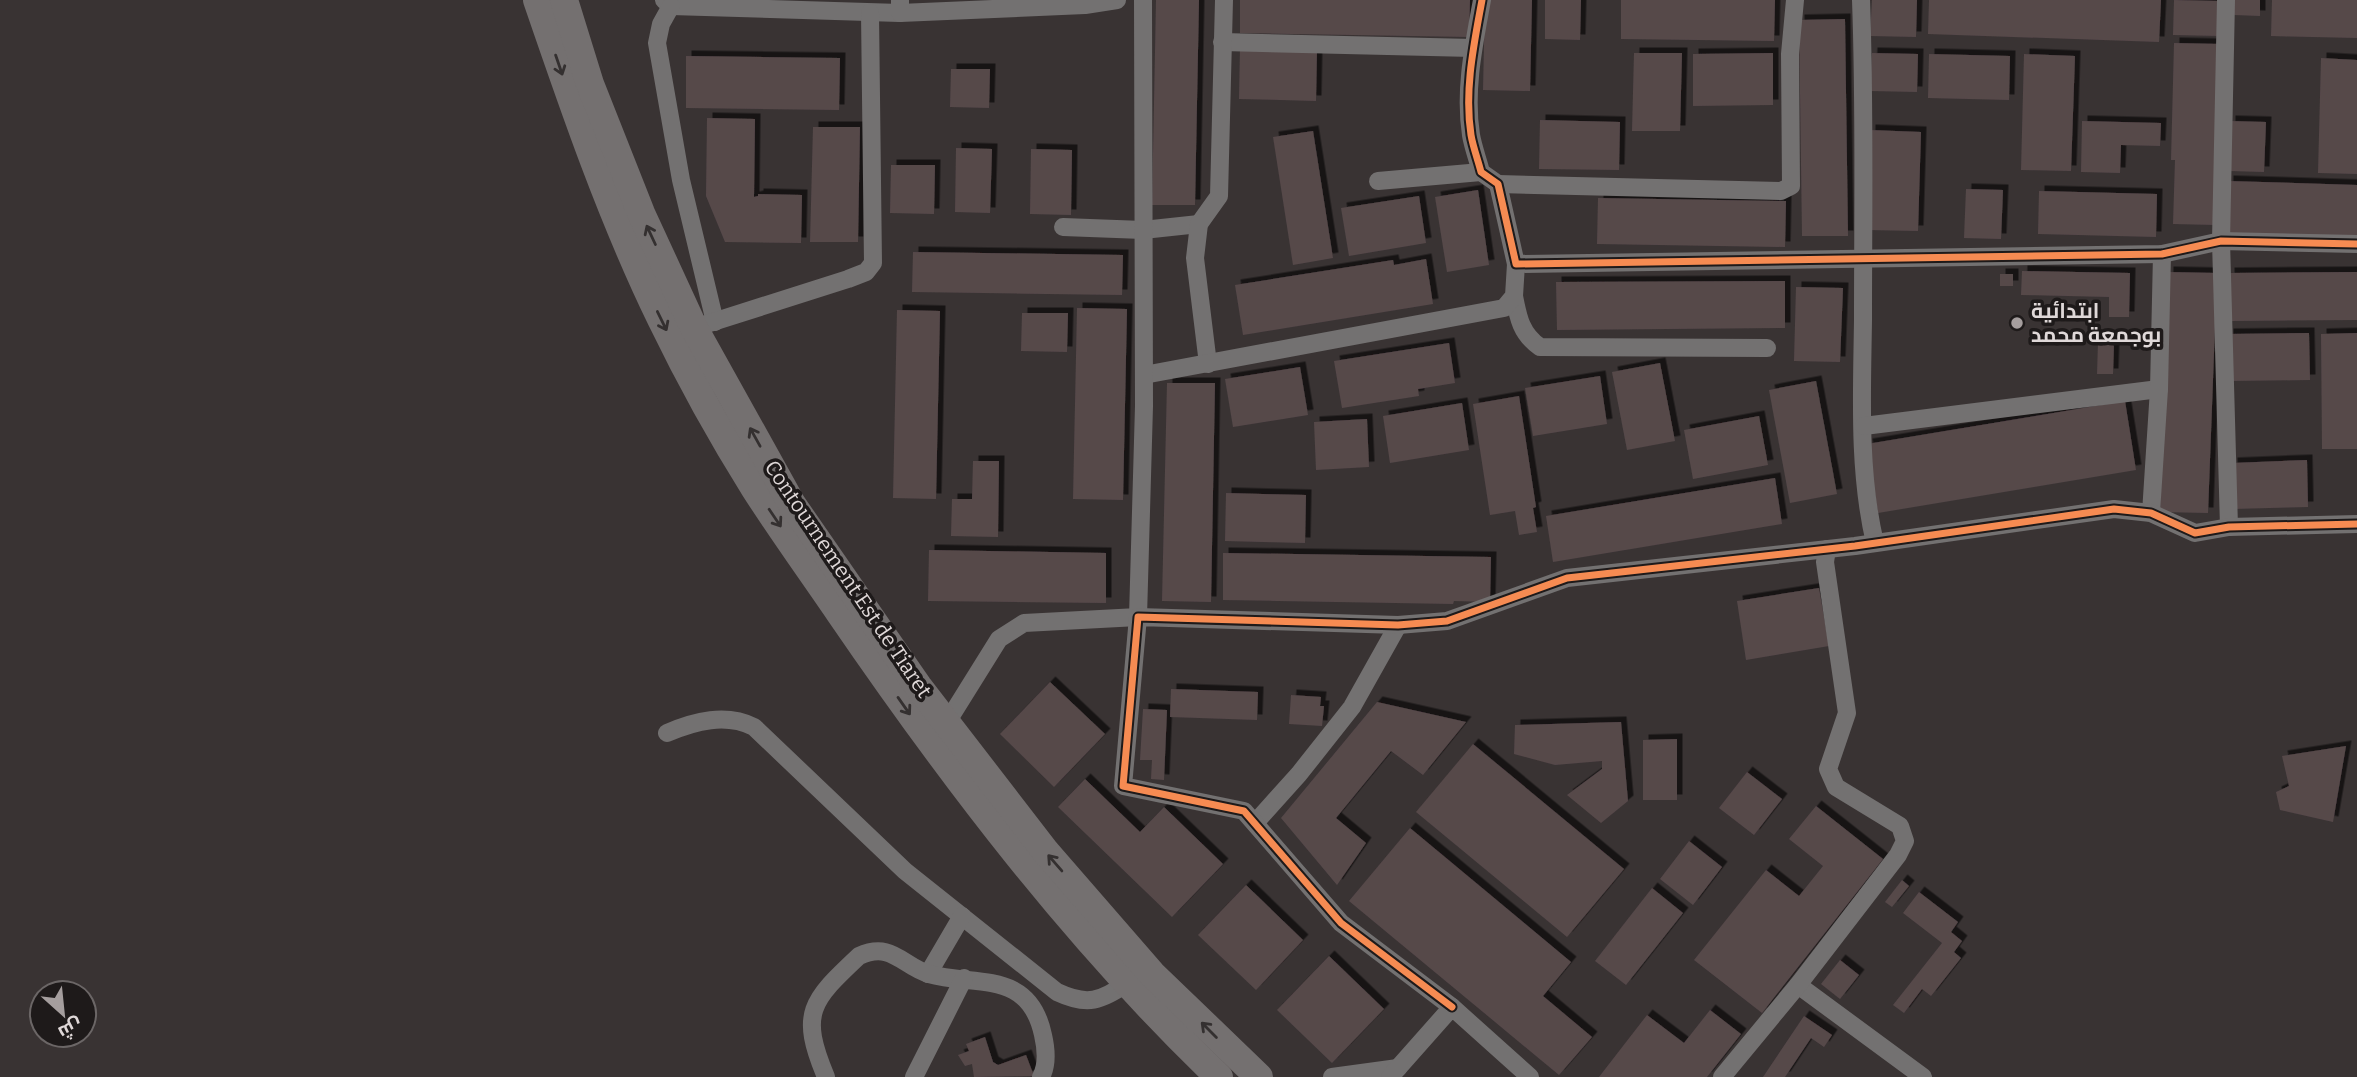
<svg xmlns="http://www.w3.org/2000/svg" width="2357" height="1077" viewBox="0 0 2357 1077" font-family="Bitter,Cairo,serif">
<style>
.building{fill:#56484a;filter:url(#shadow)}
.lines{fill:none;stroke-linecap:round;stroke-linejoin:round}
.minor{stroke:#737171;stroke-width:18}
.trunk{stroke:#747070;stroke-width:28}
.cycleway-casing{stroke:#1e1a1a;stroke-width:11}
.cycleway{stroke:#f68b52;stroke-width:7}
.oneway{stroke:#343030}
.poi-dot{fill:#a59e9e;stroke:#1e1a1a;stroke-width:2.5}
.labels{text-anchor:middle;dominant-baseline:central;stroke-width:7;stroke-linejoin:round;paint-order:stroke}
.poi-label{font-size:21px;font-weight:bold;fill:#dfd8d8;stroke:#1e1a1a;text-anchor:start}
.street-label{font-size:21px;fill:#dfd8d8;stroke:#1e1a1a}
</style>
<defs>
<filter id="shadow"><feDropShadow dx="5.5" dy="-5.5" stdDeviation="0" flood-color="#0009"/></filter>
</defs>
<rect width="100%" height="100%" fill="#393333"/>
<g class="building">
<polygon points="1156,0 1199,0 1195,205 1152,205"/>
<polygon points="1240,0 1470,0 1469,37 1240,33"/>
<polygon points="1485,0 1532,0 1530,91 1483,90"/>
<polygon points="1545,0 1581,0 1580,40 1545,39"/>
<polygon points="1621,0 1775,0 1774,41 1621,39"/>
<polygon points="1872,0 1917,0 1916,37 1870,36"/>
<polygon points="1929,0 2161,0 2159,42 1928,34"/>
<polygon points="2174,0 2220,1 2219,36 2173,35"/>
<polygon points="2234,0 2260,0 2260,16 2234,15"/>
<polygon points="2272,0 2357,0 2357,38 2271,36"/>
<polygon points="1845,19 1848,236 1802,236 1799,20"/>
<polygon points="2174,43 2221,44 2215,225 2173,224 2175,160 2171,160"/>
<polygon points="1240,48 1317,49 1316,101 1239,99"/>
<polygon points="1634,53 1682,53 1680,131 1632,131"/>
<polygon points="1773,53 1773,105 1693,106 1693,54"/>
<polygon points="1872,53 1918,54 1917,92 1870,91"/>
<polygon points="1929,54 2010,56 2009,100 1928,98"/>
<polygon points="2024,54 2075,56 2071,171 2021,170"/>
<polygon points="686,56 840,58 839,110 686,108"/>
<polygon points="2321,58 2357,60 2357,174 2318,173"/>
<polygon points="951,69 990,69 989,108 950,107"/>
<polygon points="707,118 755,119 754,197 758,196 758,194 802,195 801,243 725,242 706,196"/>
<polygon points="1540,120 1620,122 1619,170 1539,169"/>
<polygon points="2082,121 2161,123 2160,146 2121,145 2120,173 2081,172"/>
<polygon points="2230,121 2266,122 2264,172 2229,171"/>
<polygon points="813,127 860,127 858,242 810,242"/>
<polygon points="1870,130 1921,132 1918,231 1867,230"/>
<polygon points="1313,131 1333,258 1293,265 1273,137"/>
<polygon points="956,148 992,149 990,213 955,212"/>
<polygon points="1031,149 1072,150 1071,215 1030,214"/>
<polygon points="891,165 935,165 934,214 890,213"/>
<polygon points="2228,181 2357,185 2357,239 2226,235"/>
<polygon points="1966,189 2003,190 2001,239 1964,238"/>
<polygon points="1478,190 1489,265 1447,272 1435,197"/>
<polygon points="2039,191 2157,194 2156,237 2038,234"/>
<polygon points="1419,196 1426,243 1349,256 1341,208"/>
<polygon points="1598,198 1786,201 1785,247 1597,244"/>
<polygon points="913,252 1123,255 1122,295 912,292"/>
<polygon points="1426,259 1433,304 1243,335 1235,285 1393,260 1394,265"/>
<polygon points="2022,271 2130,273 2129,317 2109,317 2109,297 2021,295"/>
<polygon points="2168,272 2217,273 2208,513 2160,512"/>
<polygon points="2357,272 2357,320 2230,321 2229,273"/>
<rect x="2000" y="274" width="13" height="12"/>
<polygon points="1785,281 1785,328 1557,330 1556,282"/>
<polygon points="1796,287 1843,288 1840,362 1794,361"/>
<polygon points="1077,308 1127,309 1123,500 1073,499"/>
<polygon points="897,310 940,311 936,499 893,498"/>
<polygon points="1022,313 1068,313 1067,352 1021,351"/>
<polygon points="2309,333 2310,380 2228,381 2228,334"/>
<polygon points="2357,333 2357,449 2322,449 2321,334"/>
<polygon points="1449,343 1455,383 1418,389 1419,396 1342,408 1334,361"/>
<polygon points="2098,343 2114,344 2113,374 2097,374"/>
<polygon points="1660,363 1675,441 1627,450 1612,372"/>
<polygon points="1300,367 1308,415 1233,427 1225,379"/>
<polygon points="1600,376 1607,424 1533,436 1525,388"/>
<polygon points="1816,381 1837,494 1790,503 1769,390"/>
<polygon points="1167,383 1215,383 1211,602 1162,601"/>
<polygon points="1519,396 1536,507 1533,508 1537,532 1519,535 1515,511 1490,515 1473,404"/>
<polygon points="2125,401 2136,470 1878,513 1867,444"/>
<polygon points="1462,403 1469,450 1390,463 1383,416"/>
<polygon points="1759,416 1768,465 1693,479 1684,430"/>
<polygon points="1367,419 1369,467 1316,470 1314,422"/>
<polygon points="2307,460 2308,507 2233,509 2232,463"/>
<polygon points="973,461 999,461 998,537 951,536 952,499 972,499"/>
<polygon points="1775,478 1782,524 1553,562 1546,516"/>
<polygon points="1226,493 1306,495 1305,543 1225,541"/>
<polygon points="929,550 1106,553 1106,603 928,601"/>
<polygon points="1223,553 1491,557 1490,602 1454,601 1453,604 1223,600"/>
<polygon points="1819,588 1829,646 1746,660 1737,601"/>
<polygon points="1050,682 1105,734 1054,787 1000,734"/>
<polygon points="1171,689 1258,692 1257,720 1170,717"/>
<polygon points="1291,695 1321,697 1320,706 1324,706 1322,726 1289,724"/>
<polygon points="1377,702 1466,722 1423,775 1391,751 1336,818 1366,843 1337,885 1281,818"/>
<polygon points="1143,709 1167,710 1164,780 1151,779 1152,760 1140,760"/>
<polygon points="1621,722 1628,801 1601,823 1567,795 1602,769 1602,761 1555,765 1514,754 1515,725"/>
<polygon points="1677,739 1677,800 1643,800 1643,740"/>
<polygon points="1473,744 1624,869 1567,937 1416,812"/>
<polygon points="2346,746 2333,822 2280,810 2276,792 2289,786 2282,756"/>
<polygon points="1747,772 1782,799 1754,835 1719,808"/>
<polygon points="1085,779 1140,832 1164,807 1223,864 1172,917 1058,807"/>
<polygon points="1816,806 1883,859 1762,1013 1694,960 1766,870 1799,896 1823,866 1789,839"/>
<polygon points="1410,828 1571,962 1543,996 1592,1037 1559,1075 1349,901"/>
<polygon points="1689,841 1722,867 1693,905 1660,879"/>
<polygon points="1902,880 1909,886 1892,907 1885,902"/>
<polygon points="1246,885 1303,940 1256,990 1198,935"/>
<polygon points="1652,888 1683,913 1626,985 1595,961"/>
<polygon points="1919,892 1958,922 1951,932 1962,941 1954,952 1961,958 1931,996 1922,989 1904,1013 1893,1005 1942,943 1903,913"/>
<polygon points="1329,956 1384,1009 1332,1063 1277,1010"/>
<polygon points="1840,960 1859,975 1840,999 1821,984"/>
<polygon points="1710,1010 1741,1034 1707,1077 1599,1077 1647,1015 1684,1043"/>
<polygon points="1804,1016 1832,1035 1824,1047 1811,1038 1785,1077 1763,1077"/>
<polygon points="985,1037 993,1062 998,1065 1026,1055 1034,1076 974,1077 972,1064 965,1066 958,1055 969,1051 966,1044"/>
</g>
<g class="lines">
<g class="minor">
<polyline points="664,0 671,6 900,13"/>
<polyline points="900,0 900,13 1085,5 1117,0"/>
<path d="M1482,0c-8,44 -18,90 -11,135 2,12 7,25 10,37l17,12 18,80 646,-10 59,-13 136,3"/>
<path d="M1861,0c4,107 2,213 2,320 -1,73 -5,151 12,223"/>
<polyline points="2226,0 2221,241 2229,527"/>
<polyline points="671,6 661,24 657,43 681,180 715,322"/>
<polyline points="1222,42 1473,48"/>
<polyline points="1378,181 1481,172"/>
<polyline points="1498,184 1781,191 1791,186 1790,54 1795,0"/>
<polyline points="1063,227 1143,230 1199,224"/>
<path d="M1514,296c4,21 7,38 26,51l227,1"/>
<polyline points="694,328 848,279 866,272 873,263 870,13"/>
<polyline points="1208,364 1195,258 1199,224 1219,196 1224,0"/>
<polyline points="1144,375 1504,308 1514,296 1516,264"/>
<polyline points="1864,426 2159,389"/>
<polyline points="2151,513 2159,389 2162,254"/>
<polyline points="946,724 999,639 1024,623 1138,617 1144,406 1143,0"/>
<path d="M667,733c28,-12 59,-20 87,-6l151,144 152,121c32,15 43,8 71,-9"/>
<polyline points="1255,823 1299,774 1352,707 1398,625"/>
<polyline points="928,974 962,916"/>
<polyline points="1798,985 1923,1077"/>
<polyline points="1452,1007 1341,923 1244,811 1123,786 1138,617 1398,625 1447,621 1567,578 1855,546 2114,509 2151,513 2195,533 2229,527 2357,524"/>
<path d="M826,1077c-27,-64 -15,-76 33,-121 33,-15 43,10 70,18 47,13 100,-5 114,61 3,13 5,29 -2,42"/>
<polyline points="914,1077 964,978"/>
<polyline points="1332,1077 1398,1068"/>
<polyline points="1390,1077 1452,1007 1530,1077"/>
<polyline points="1722,1077 1798,985 1898,855 1905,841 1900,826 1836,787 1828,769 1847,713 1825,562 1827,549"/>
</g>
<g class="trunk">
<path d="M537,0c37,108 74,216 124,319 28,58 60,116 94,170 27,42 56,82 84,123 113,165 235,326 380,465"/>
<polyline points="564,0 590,84 641,213 694,328 792,504 918,686 1046,852 1152,974 1259,1077"/>
</g>
<g class="cycleway-casing">
<g id="cycleway">
<path d="M1482,0c-8,44 -18,90 -11,135 2,12 7,25 10,37l17,12 18,80 646,-10 59,-13 136,3"/>
<polyline points="1452,1007 1341,923 1244,811 1123,786 1138,617 1398,625 1447,621 1567,578 1855,546 2114,509 2151,513 2195,533 2229,527 2357,524"/>
</g>
</g>
<use href="#cycleway" class="cycleway"/>
</g>
<defs><path id="oneway-shaft" d="M-6 0H5M1.5-3L5.5 0L1.5 3" fill="none" stroke-width="1.6" stroke-linecap="round" stroke-linejoin="round" transform="scale(1.75)"/></defs>
<g class="oneway">
<use href="#oneway-shaft" transform="translate(559 65) rotate(71)"/>
<use href="#oneway-shaft" transform="translate(651 235) rotate(-115)"/>
<use href="#oneway-shaft" transform="translate(662 321) rotate(64)"/>
<use href="#oneway-shaft" transform="translate(755 437) rotate(-119)"/>
<use href="#oneway-shaft" transform="translate(775 518) rotate(56)"/>
<use href="#oneway-shaft" transform="translate(904 706) rotate(55)"/>
<use href="#oneway-shaft" transform="translate(1055 863) rotate(-131)"/>
<use href="#oneway-shaft" transform="translate(1209 1030) rotate(-135)"/>
</g>
<circle class="poi-dot" cx="2017" cy="323" r="7"/>
<g class="labels">
<g class="poi-label">
<text x="2031" y="311">ابتدائية<tspan x="2031" dy="24">بوجمعة محمد</tspan></text>
</g>
<g class="street-label">
<text transform="translate(848 579) rotate(56)">Contournement Est de Tiaret</text>
</g>
</g>
<g transform="translate(63 1014) rotate(153)"><circle r="33" fill="#1e1a1a" stroke="#6b6666" stroke-width="2"/>
<path d="M0-5L12 26L0 18L-12 26Z" fill="#a59e9e"/>
<text y="-10" font-size="19" font-weight="bold" text-anchor="middle" fill="#dfd8d8">ش</text>
</g>
</svg>
